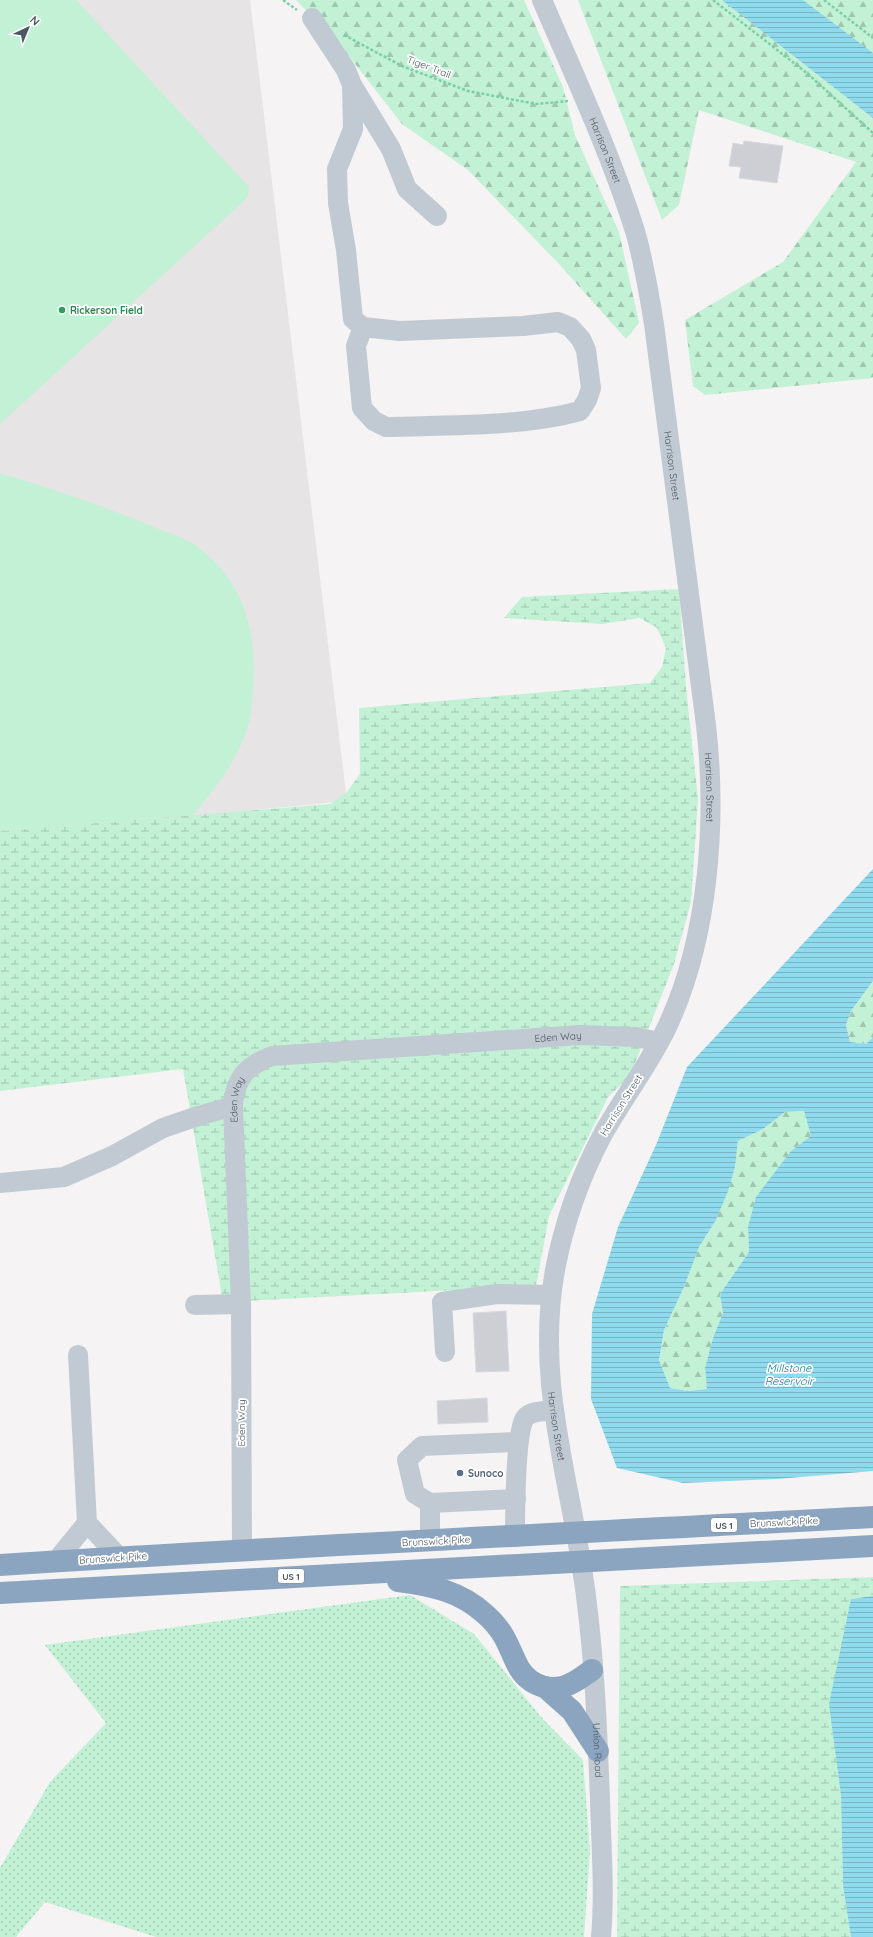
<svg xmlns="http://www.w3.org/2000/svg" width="873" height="1937" viewBox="0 0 873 1937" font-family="Quicksand,sans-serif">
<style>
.education{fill:#e6e4e5}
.grass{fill:url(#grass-dots)}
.forest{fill:url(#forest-firs)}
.wetland{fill:url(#wetland-marsh)}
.pitch{fill:#c3f1d5}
.water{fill:url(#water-rules);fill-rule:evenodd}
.building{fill:#cdcfd5;stroke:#d7d9de}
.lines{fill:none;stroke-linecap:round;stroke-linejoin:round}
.path{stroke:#7ad0a6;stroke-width:2.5;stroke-dasharray:3 2;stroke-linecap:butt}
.minor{stroke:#c1cad2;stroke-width:20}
.highway{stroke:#8ba5c1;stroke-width:22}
.leisure-dot{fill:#2e9e5b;stroke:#fff;stroke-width:1.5}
.service-dot{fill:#5c6f8a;stroke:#fff;stroke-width:1.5}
.labels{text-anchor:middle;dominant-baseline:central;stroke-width:3.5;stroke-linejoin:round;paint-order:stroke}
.shield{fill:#fff;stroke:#808990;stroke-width:1}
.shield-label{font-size:9px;font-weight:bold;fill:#4a5661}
.street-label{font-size:10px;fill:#4a5661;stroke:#fff}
.leisure-label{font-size:10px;font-weight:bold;fill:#27864d;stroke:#fff;text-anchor:start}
.service-label{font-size:10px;font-weight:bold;fill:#4e5e75;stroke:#fff;text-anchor:start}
.water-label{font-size:11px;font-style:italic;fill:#0c7c9b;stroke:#fff}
</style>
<defs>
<pattern id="grass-dots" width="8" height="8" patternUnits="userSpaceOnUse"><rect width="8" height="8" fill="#c3f1d5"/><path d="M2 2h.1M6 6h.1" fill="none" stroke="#a0c6b0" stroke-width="1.8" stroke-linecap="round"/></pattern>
<pattern id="forest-firs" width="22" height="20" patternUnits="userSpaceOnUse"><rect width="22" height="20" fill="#c3f1d5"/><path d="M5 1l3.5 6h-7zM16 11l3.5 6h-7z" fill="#a0c6b0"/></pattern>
<pattern id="wetland-marsh" width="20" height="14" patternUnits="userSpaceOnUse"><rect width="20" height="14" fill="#c3f1d5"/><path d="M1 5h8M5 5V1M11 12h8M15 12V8" fill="none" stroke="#a0c6b0"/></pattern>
<pattern id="water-rules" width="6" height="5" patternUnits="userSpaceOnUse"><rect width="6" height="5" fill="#90daee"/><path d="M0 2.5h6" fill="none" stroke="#78b4c4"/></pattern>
</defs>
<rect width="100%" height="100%" fill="#f5f3f3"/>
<polygon class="education" points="0,0 250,0 347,801 0,835"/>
<polygon class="grass" points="410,1595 474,1634 541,1717 583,1760 590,1851 584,1937 156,1937 45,1902 16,1937 0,1937 0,1868 50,1782 106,1723 45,1645"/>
<g class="forest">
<polygon points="296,0 524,0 563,87 575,135 619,232 639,323 626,339 559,264 468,170 402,124 345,51"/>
<polygon points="578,0 873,0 873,378 705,395 693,386 685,320 783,262 856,162 699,110 679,205 662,220"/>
<polygon points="873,981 873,1037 866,1044 850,1042 846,1025 851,1011"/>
<polygon points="804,1111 811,1136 791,1151 748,1227 749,1252 720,1294 723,1313 713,1338 705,1368 707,1389 688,1391 670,1388 659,1360 664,1330 684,1287 699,1247 716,1220 735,1167 738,1141 763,1129 785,1112"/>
</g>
<g class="wetland">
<polygon points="679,589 686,687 698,799 691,902 674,964 630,1076 608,1097 549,1216 536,1286 223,1302 183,1069 0,1091 0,831 330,804 347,792 360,774 359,708 650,683 662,667 666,648 657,628 640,618 602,624 504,618 522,597"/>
<polygon points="873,1577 873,1596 851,1599 841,1795 843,1886 851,1937 617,1937 620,1586"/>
</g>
<g class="pitch">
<polygon points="0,0 76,0 249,187 248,197 0,424"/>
<path d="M0,473c52,16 104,33 154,54 14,6 32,11 44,20 48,37 59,86 55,143 -1,13 -2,29 -7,42 -11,32 -32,58 -53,83l-193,16z"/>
</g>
<g class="water">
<polygon points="722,0 803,0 873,53 873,118"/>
<path d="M873,869v112l-22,30 -5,14 4,17 16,2 7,-7v434l-96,8 -94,4 -66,-15 -26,-69 1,-85 26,-87 38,-82 31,-78zM804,1111l7,25 -20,15 -35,46 -8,30 1,25 -29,42 3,19 -10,25 -8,30 2,21 -19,2 -18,-3 -11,-28 5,-30 20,-43 15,-40 17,-27 12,-29 7,-24 3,-26 25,-12 22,-17z"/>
<polygon points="873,1596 873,1937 851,1937 843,1886 841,1795 829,1704 851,1599"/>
</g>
<g class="building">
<polygon points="744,141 783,146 777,183 739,178 741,167 729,166 733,143 743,145"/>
<polygon points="506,1311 509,1371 476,1372 473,1313"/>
<polygon points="487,1398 488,1422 438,1424 437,1401"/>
</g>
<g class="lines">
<g class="path">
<polyline points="283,0 297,10"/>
<polyline points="713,0 808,74 873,133"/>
<polyline points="824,0 873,38"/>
<polyline points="344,35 402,66 468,91 536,104 568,101"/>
</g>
<g class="minor">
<path id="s1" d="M542,0c32,75 69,154 93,231 9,31 14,62 19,93l52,401c11,96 3,213 -39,302 -18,38 -44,71 -64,107 -23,43 -39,89 -48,136 -19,106 11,195 27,298 12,76 15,154 18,231 1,46 5,92 1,138"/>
<path d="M312,18l34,52 6,15 1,44 -16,40 1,34 8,47 7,69 10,8 37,4 123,-5 35,-4 12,5 11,12 5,11 5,38 -4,12 -7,11c-58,16 -133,14 -194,16l-12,-6 -12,-13 -6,-62 7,-19"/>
<polyline points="352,85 391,149 407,189 437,216"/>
<polyline points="0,1183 64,1177 112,1156 163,1128 198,1116 233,1106"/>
<polyline points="195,1305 241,1304"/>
<polyline points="445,1352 442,1302 497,1294 551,1295"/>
<polyline points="78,1355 87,1523"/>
<polyline points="516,1499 430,1503 415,1494 407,1460 422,1446 518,1442"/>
<path d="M515,1537c0,-21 0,-105 10,-119 5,-7 20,-7 29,-8"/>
<polyline points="430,1541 430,1503"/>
<path id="s2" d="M242,1549l-1,-245 -8,-198c2,-28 13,-40 39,-50l308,-21 56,2 23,5"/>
<polyline points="56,1561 87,1523 119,1557"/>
</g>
<g class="highway">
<path d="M0,1565c291,-19 582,-32 873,-48"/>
<path d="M398,1581c32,4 62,10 87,33 7,6 13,13 18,21 6,10 10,22 16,33 11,18 34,26 53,15 7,-3 14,-9 20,-13"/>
<path d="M0,1593c291,-18 582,-30 873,-47"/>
<polyline points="545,1687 572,1711 598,1751"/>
</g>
</g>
<circle class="leisure-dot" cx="62" cy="310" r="4"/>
<circle class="service-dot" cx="460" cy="1473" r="4"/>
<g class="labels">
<g class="shield">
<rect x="711" y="1518" width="26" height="14" rx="3"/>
<rect x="278" y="1569" width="26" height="14" rx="3"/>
</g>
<g class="shield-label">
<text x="724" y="1525">US 1</text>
<text x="291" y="1576">US 1</text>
</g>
<g class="street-label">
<text transform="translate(429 67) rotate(21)">Tiger Trail</text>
<text stroke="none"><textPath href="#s1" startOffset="163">Harrison Street</textPath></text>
<text stroke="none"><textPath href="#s1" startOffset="487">Harrison Street</textPath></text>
<text stroke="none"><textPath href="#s1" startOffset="811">Harrison Street</textPath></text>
<text stroke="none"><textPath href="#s2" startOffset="798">Eden Way</textPath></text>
<text stroke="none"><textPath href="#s2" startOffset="450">Eden Way</textPath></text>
<text transform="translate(621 1105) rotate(-58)">Harrison Street</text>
<text transform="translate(241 1423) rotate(-90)">Eden Way</text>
<text stroke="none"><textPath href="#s1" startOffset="1483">Harrison Street</textPath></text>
<text transform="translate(784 1522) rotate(-3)">Brunswick Pike</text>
<text transform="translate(436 1541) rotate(-3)">Brunswick Pike</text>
<text transform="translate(113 1558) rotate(-4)">Brunswick Pike</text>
<text stroke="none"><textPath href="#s1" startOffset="1810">Union Road</textPath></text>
</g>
<g class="leisure-label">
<text x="70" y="310">Rickerson Field</text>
</g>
<g class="service-label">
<text x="468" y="1473">Sunoco</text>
</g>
<g class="water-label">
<text x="789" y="1368">Millstone<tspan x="789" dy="13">Reservoir</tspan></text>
</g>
</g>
<g transform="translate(28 28) rotate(44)" stroke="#ffffff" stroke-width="3" paint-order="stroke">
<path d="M0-3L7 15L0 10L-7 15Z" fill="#4a5661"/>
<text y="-6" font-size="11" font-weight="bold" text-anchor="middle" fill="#4a5661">N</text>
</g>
</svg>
